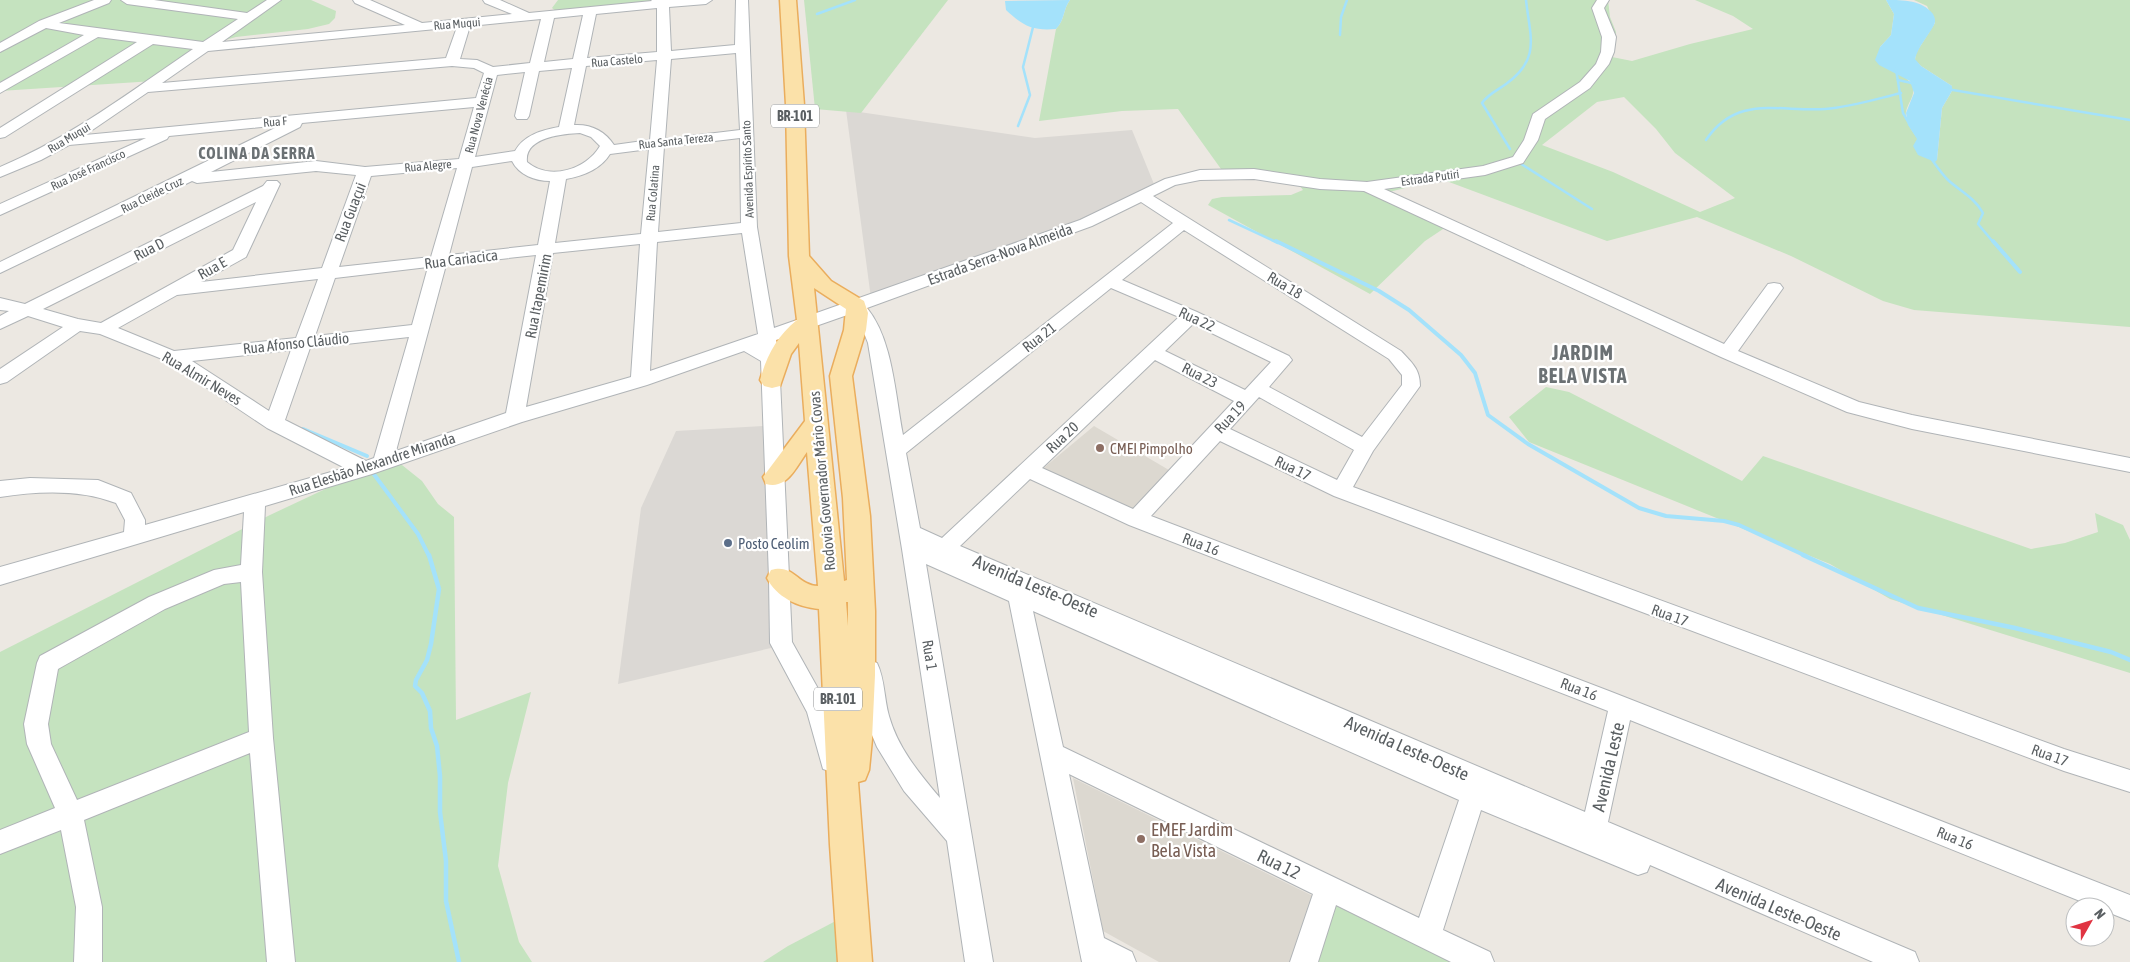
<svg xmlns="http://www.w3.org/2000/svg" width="2130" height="962" viewBox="0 0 2130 962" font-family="'Asap Condensed',sans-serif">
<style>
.industrial{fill:#dbd8d4}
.education{fill:#dcd8d0}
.green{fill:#c5e3bf;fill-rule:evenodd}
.water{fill:#a4e2fb}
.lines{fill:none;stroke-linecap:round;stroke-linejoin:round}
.stream-far2{stroke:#a4e2fb;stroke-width:2.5}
.stream-far1{stroke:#a4e2fb;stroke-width:4}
.stream{stroke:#a4e2fb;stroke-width:4.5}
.minor-casing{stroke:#b0b4b7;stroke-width:2}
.major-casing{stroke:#eaad5d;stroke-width:3}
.minor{fill:#fff;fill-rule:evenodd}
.major{fill:#fbe1a9;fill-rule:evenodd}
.education-dot{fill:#8d6e63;stroke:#fff;stroke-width:2}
.service-dot{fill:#5c6f8a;stroke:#fff;stroke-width:2}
.labels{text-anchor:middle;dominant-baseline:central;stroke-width:4.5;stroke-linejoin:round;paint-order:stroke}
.far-street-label{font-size:12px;fill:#5a5f62;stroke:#fff}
.shield{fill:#fff;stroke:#8c8f91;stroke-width:1}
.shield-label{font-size:14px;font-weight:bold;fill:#5a5f62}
.street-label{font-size:15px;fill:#5a5f62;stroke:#fff}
.education-label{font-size:15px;fill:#785e54;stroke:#fff;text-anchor:start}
.service-label{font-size:15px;fill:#4e5e75;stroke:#fff;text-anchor:start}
.far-district-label{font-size:16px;font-weight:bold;letter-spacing:1px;fill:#6b7174;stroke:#fff}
.near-street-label{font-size:18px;fill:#5a5f62;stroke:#fff}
.near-education-label{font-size:18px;fill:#785e54;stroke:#fff;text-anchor:start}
.district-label{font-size:20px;font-weight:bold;letter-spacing:1px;fill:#6b7174;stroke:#fff}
</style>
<rect width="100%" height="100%" fill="#ece8e2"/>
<g class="industrial">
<polygon points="846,110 1035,138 1132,130 1156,189 1109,218 1066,237 872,306"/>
<polygon points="763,426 771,648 618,684 641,508 676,431"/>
</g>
<g class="education">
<polygon points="1094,426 1174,473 1133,515 1040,471"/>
<polygon points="1073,778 1321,900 1301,962 1159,962 1103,931"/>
</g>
<g class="green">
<polygon points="0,0 311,0 336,11 335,18 329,24 308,29 236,37 218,42 154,81 0,91"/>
<polygon points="558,0 683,0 556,11 552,8"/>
<polygon points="804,0 948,0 861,113 815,109"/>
<path d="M1070,0h538l2,17 6,15 -4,25 20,4 58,-17 63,-15 -20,-13 -38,-16h191l8,14 -3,21 -11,12 33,39c2,11 -5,16 -7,26 -3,14 22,38 31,48l5,-52 10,-17v-5l-31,-20 -6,-6 1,-7 19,-30 -8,-17 -13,-6h216v327l-216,-17 -31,-9 -92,-45 -94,-39 -90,24 -166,-62 -52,13 57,35 -21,14 -55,53 -162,-89 4,-6 10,-2 69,-2 12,-5c-10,-17 -64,-19 -82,-21l-43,-60 -56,2 -83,10 17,-92c9,-9 7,-20 14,-29zM1624,97l32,32 19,24 60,45 -35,14 -87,-40 -71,-27 55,-43z"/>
<polygon points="1546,387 1569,392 1742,481 1763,456 2031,549 2065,543 2098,532 2095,513 2123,525 2130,540 2130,673 1890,599 1830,564 1529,442 1509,417"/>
<polygon points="402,465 422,481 438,504 454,517 456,720 531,692 508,783 498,866 519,942 532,962 0,962 0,652 270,515 370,468"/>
<polygon points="1336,905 1459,962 1316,962"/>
<polygon points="849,914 852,962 763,962 788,946"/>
</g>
<g class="water">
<path d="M1070,0c-7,9 -5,20 -14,29 -23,2 -33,-3 -50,-19l-1,-9z"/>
<path d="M1886,0c18,0 36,0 47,14 2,4 3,7 1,11 -6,11 -16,22 -19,34l6,7 31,20v5l-10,17 -5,52 -2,2 -17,-7 -5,-9 4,-7 -9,-14 -2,-12 8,-20 -4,-12 -31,-16 -4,-5 5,-13 11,-12 3,-21z"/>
</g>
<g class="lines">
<g class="stream-far2">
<polyline points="817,14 855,0"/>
<polyline points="1340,35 1341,17 1347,0"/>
<polyline points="1896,69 1903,113 1910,125"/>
<polyline points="1898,80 1916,84"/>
<polyline points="1947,89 2130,120"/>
<polyline points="1018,126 1030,95 1023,67 1034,23"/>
<path d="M1706,140c31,-46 73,-28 119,-31 26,-2 51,-10 76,-16"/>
<path d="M1510,149l-28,-46c6,-9 16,-13 24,-19 35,-25 24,-47 20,-84"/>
<path d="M1930,157c6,8 11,16 18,23 12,11 27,18 35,33l-5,11 16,19"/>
<polyline points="1518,162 1592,209"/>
<polyline points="1229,220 1278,243"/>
</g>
<g class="stream-far1">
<polyline points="1276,241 1379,291 1409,310 1461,355 1475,373 1488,415 1528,444 1639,508 1666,516 1724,521 1739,525 1806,556"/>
<polyline points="1993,241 2020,272"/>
<polyline points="303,429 367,456"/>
<polyline points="373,473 418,534 429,556"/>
</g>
<g class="stream">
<polyline points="429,555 439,589 431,644 427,660 416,680 415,686 422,693 430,711 431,728 437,746 440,776 440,812 446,861 446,901 459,962"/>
<polyline points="1803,555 1918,608 2015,628 2111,652 2130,660"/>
</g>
<g class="minor-casing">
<path id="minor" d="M94,0h17l-2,3 -50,20 144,19 35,-23 -111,-15 -6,-4h33l93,13 20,-13h14l-59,42 183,-17 -50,-22 -2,-3h17l52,23 90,-9 -27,-11 -2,-3h17l29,13 123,-12 -1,-1h61l-6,4 -37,3 2,44 64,-6 1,-45h12l9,227 17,101 306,-108 85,-41 35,-9 54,-1 66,10 47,3 116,-16 30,-9 11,-17 9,-26 47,-32 16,-18 5,-12 1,-15 -10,-29 5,-8h12l-5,8 12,29 -2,15 -5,12 -19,24 -45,31 -7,21 -15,23 -38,12 -101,14 340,155 44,-60 6,-1 6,1 3,4 -45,63 121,51 53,13 218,43v14l-218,-43 -65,-17 -126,-55 -357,-166 -44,-2 -66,-10 -54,1 -25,5 -22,11 248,155c11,12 19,18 19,35l-47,65 -20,36 711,262 66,21v22l-66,-21 -730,-275 -114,-55 -69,75 458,175 521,204v26l-25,-10v-4h-10l-465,-187 -22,102 307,130 4,10h-46l-223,-97 -3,7 -9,3 -157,-65 -38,120 47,22 4,10h-43l-115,-57 -18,57h-28l23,-68 -244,-120 35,164 28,14 4,10h-54l-73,-361 -83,-37 67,398h-28l-18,-121 -43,-50 -27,-44 -10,-24 -5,-20 -4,-33 3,-7 8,-3 8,3c8,16 7,36 12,53 9,32 30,57 51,82l-38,-249 -34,-206 -8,-20 -7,-10 -77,27 2,9 -3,4 4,5 13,284 38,68 14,51 -3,8 -9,3 -9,-3 -16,-57 -37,-69 -1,-65 -8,-217 -17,-10 -97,34 -125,37 -150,52 -107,32 -3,66 11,166 22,224h-28l-17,-209 -166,67 18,87v55h-28l2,-55 -15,-77 -61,24v-24l55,-22 -28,-64 -3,-20 13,-61 3,-7 109,-59 65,-27 27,-5 3,-53 -244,73v-18l124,-35 1,-12 -9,-17c-36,-14 -78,-12 -116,-6v-16l30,-3 68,2 33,13 14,27v5l200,-57 -78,-40 -100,-67 -67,-27 -20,-3 -73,51 -7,2v-15l63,-42 -35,-11 -28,13v-13l9,-5 -9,-1v-12l25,6 238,-118 4,-5h10l3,3 -34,73 -45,25 121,-14 34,-93 -40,-4 -119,12 -5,-2 -192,92v-11l281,-137 -112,11 -2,3 -167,76v-11l146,-66 -77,7 -28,15 -41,17v-10c70,-29 131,-76 193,-118l-40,-5 -148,93 -5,1v-10l137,-86 -39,-5 -98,56v-10l84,-48 -38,-7 -46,24v-9l39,-22zM657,8v44l-70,6 9,-44zM583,15l-10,44 -29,3 10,-44zM541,19l-11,44 -37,4 -16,-7 -17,-1 10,-33zM457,27l-11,31 -284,25 46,-32zM736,53l4,77 -75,9 6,-80zM657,60l-7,80 -36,5c-9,-14 -23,-21 -40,-20l12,-59zM452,66l22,2 10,5 -8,25 -391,37 63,-43zM572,68l-13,59c-17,3 -35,8 -44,24l-40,6 22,-82 28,-3 -10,44 2,3h10l2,-3 10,-45zM474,107l-15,52 -94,8 -49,-6 -105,11 89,-45 2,-4zM580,133l11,4 9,9c-14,24 -51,35 -73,16 -3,-25 36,-28 53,-29zM740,138l1,85 -83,9 6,-85zM649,149l-8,85 -86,9 11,-64c17,-3 35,-10 44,-25zM512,161c7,14 23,20 38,20l-12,64 -89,10 23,-88zM457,168l-26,89 -92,10 32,-91zM256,202l-23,48 -132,73 -23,-4 -35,-10zM1141,202l32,21 -270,212c-8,-41 -10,-95 -36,-127l225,-82zM1184,230l205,129 13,16v10l-40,52 -93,-50 23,-27 -3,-4 -92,-44 -75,-32zM742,233l16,101 -108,37 7,-129zM640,244l-9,133 -105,30 27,-154zM536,255l-30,158 -110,38 50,-186zM428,267l-16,58 -97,11 20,-58zM318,279l-22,59 -122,13 -56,-23 59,-33zM1111,288l68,29 -237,221 -22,-10 -14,-75zM1193,324l78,38 -26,28 -80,-39zM409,337l-35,121 -8,3 -81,-41 25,-72zM291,350l-22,61 -77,-50zM1155,360l79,41 -101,108 -91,-41zM1259,397l95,53 -17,30 -107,-51zM1030,479l99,46 479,186 -23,101 -625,-266zM241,582l8,150 -172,68 -26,-56 -3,-20 10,-55 107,-60 59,-25zM1033,611l426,189 -40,118 -356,-171z"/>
</g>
<g class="major-casing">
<path id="major" d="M780,0h16l8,105 5,151 22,25 33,20 4,12 -2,17 -14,46 18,140 5,95v64l-3,64 -3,31 -4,10 -7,2 14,180h-34l-8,-117 -11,-236c-21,-2 -43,-12 -52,-31l4,-8c22,-7 26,15 47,16l-11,-134c-11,15 -20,38 -41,32l-3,-7 42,-56 -6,-78 -8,11 -11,32 -8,2 -8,-2 -4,-6c7,-25 17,-44 37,-60l-8,-64 -3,-151zM814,288l32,21 -2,21 -14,46 13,122 4,82 -3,1zM846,602h2v24z"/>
</g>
<use href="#minor" class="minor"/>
<use href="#major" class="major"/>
</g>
<g class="education-dot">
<circle cx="1100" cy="448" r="5"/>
<circle cx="1141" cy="839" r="5"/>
</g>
<circle class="service-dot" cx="728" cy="543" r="5"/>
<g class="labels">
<g class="far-street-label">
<text transform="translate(457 24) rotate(-5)">Rua Muqui</text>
<text transform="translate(617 61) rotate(-5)">Rua Castelo</text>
<text transform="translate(479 115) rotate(-75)">Rua Nova Venécia</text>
<text transform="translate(275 122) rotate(-5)">Rua F</text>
<text transform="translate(69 138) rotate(-31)">Rua Muqui</text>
<text transform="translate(676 141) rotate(-6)">Rua Santa Tereza</text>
<text transform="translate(428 166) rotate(-5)">Rua Alegre</text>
<text transform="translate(748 169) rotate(-92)">Avenida Espírito Santo</text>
<text transform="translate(88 170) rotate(-25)">Rua José Francisco</text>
<text transform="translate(1430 178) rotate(-8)">Estrada Putiri</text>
<text transform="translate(653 193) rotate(-85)">Rua Colatina</text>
<text transform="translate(152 195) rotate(-26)">Rua Cleide Cruz</text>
</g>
<g class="shield">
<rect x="771" y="104.5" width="48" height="23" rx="4"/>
<rect x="814" y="687.5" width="48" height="23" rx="4"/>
</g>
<g class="shield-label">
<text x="795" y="116">BR-101</text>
<text x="838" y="699">BR-101</text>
</g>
<g class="street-label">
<text transform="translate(350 212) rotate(-69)">Rua Guaçui</text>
<text transform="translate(149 249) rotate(-27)">Rua D</text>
<text transform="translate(1000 254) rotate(-20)">Estrada Serra-Nova Almeida</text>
<text transform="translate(461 259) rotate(-7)">Rua Cariacica</text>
<text transform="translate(212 268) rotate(-29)">Rua E</text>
<text transform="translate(1285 285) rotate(31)">Rua 18</text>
<text transform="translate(538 296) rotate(-79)">Rua Itapemirim</text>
<text transform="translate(1197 319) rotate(25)">Rua 22</text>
<text transform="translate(1039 337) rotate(-38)">Rua 21</text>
<text transform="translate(296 343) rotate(-6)">Rua Afonso Cláudio</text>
<text transform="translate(1200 375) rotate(27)">Rua 23</text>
<text transform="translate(202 378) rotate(31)">Rua Almir Neves</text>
<text transform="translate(1230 417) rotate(-47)">Rua 19</text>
<text transform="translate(1062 437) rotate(-43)">Rua 20</text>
<text transform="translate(372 464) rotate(-18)">Rua Elesbão Alexandre Miranda</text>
<text transform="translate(1293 468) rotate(26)">Rua 17</text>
<text transform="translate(822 481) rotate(-95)">Rodovia Governador Mário Covas</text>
<text transform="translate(1201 544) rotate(21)">Rua 16</text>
<text transform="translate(1670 615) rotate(20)">Rua 17</text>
<text transform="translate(930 655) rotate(81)">Rua 1</text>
<text transform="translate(1579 689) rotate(21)">Rua 16</text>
<text transform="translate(2050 755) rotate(20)">Rua 17</text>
<text transform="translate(1955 838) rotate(22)">Rua 16</text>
</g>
<g class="education-label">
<text x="1110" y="448">CMEI Pimpolho</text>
</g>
<g class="service-label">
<text x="738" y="543">Posto Ceolim</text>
</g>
<g class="far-district-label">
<text x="257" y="153">COLINA DA SERRA</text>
</g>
<g class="near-street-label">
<text transform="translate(1036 586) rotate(23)">Avenida Leste-Oeste</text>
<text transform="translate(1407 748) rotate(24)">Avenida Leste-Oeste</text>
<text transform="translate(1608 767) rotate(-77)">Avenida Leste</text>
<text transform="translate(1279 864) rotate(26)">Rua 12</text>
<text transform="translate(1779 909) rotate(23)">Avenida Leste-Oeste</text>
</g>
<g class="near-education-label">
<text x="1151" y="829">EMEF Jardim<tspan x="1151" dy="21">Bela Vista</tspan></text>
</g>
<g class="district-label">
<text x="1583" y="352">JARDIM<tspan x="1583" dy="23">BELA VISTA</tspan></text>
</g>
</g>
<g transform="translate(2090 922) rotate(51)"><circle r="24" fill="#ffffff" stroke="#bdbfc0"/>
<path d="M0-4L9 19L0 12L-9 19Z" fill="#e03442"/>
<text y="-8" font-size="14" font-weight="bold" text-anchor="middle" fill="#5a5f62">N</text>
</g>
</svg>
